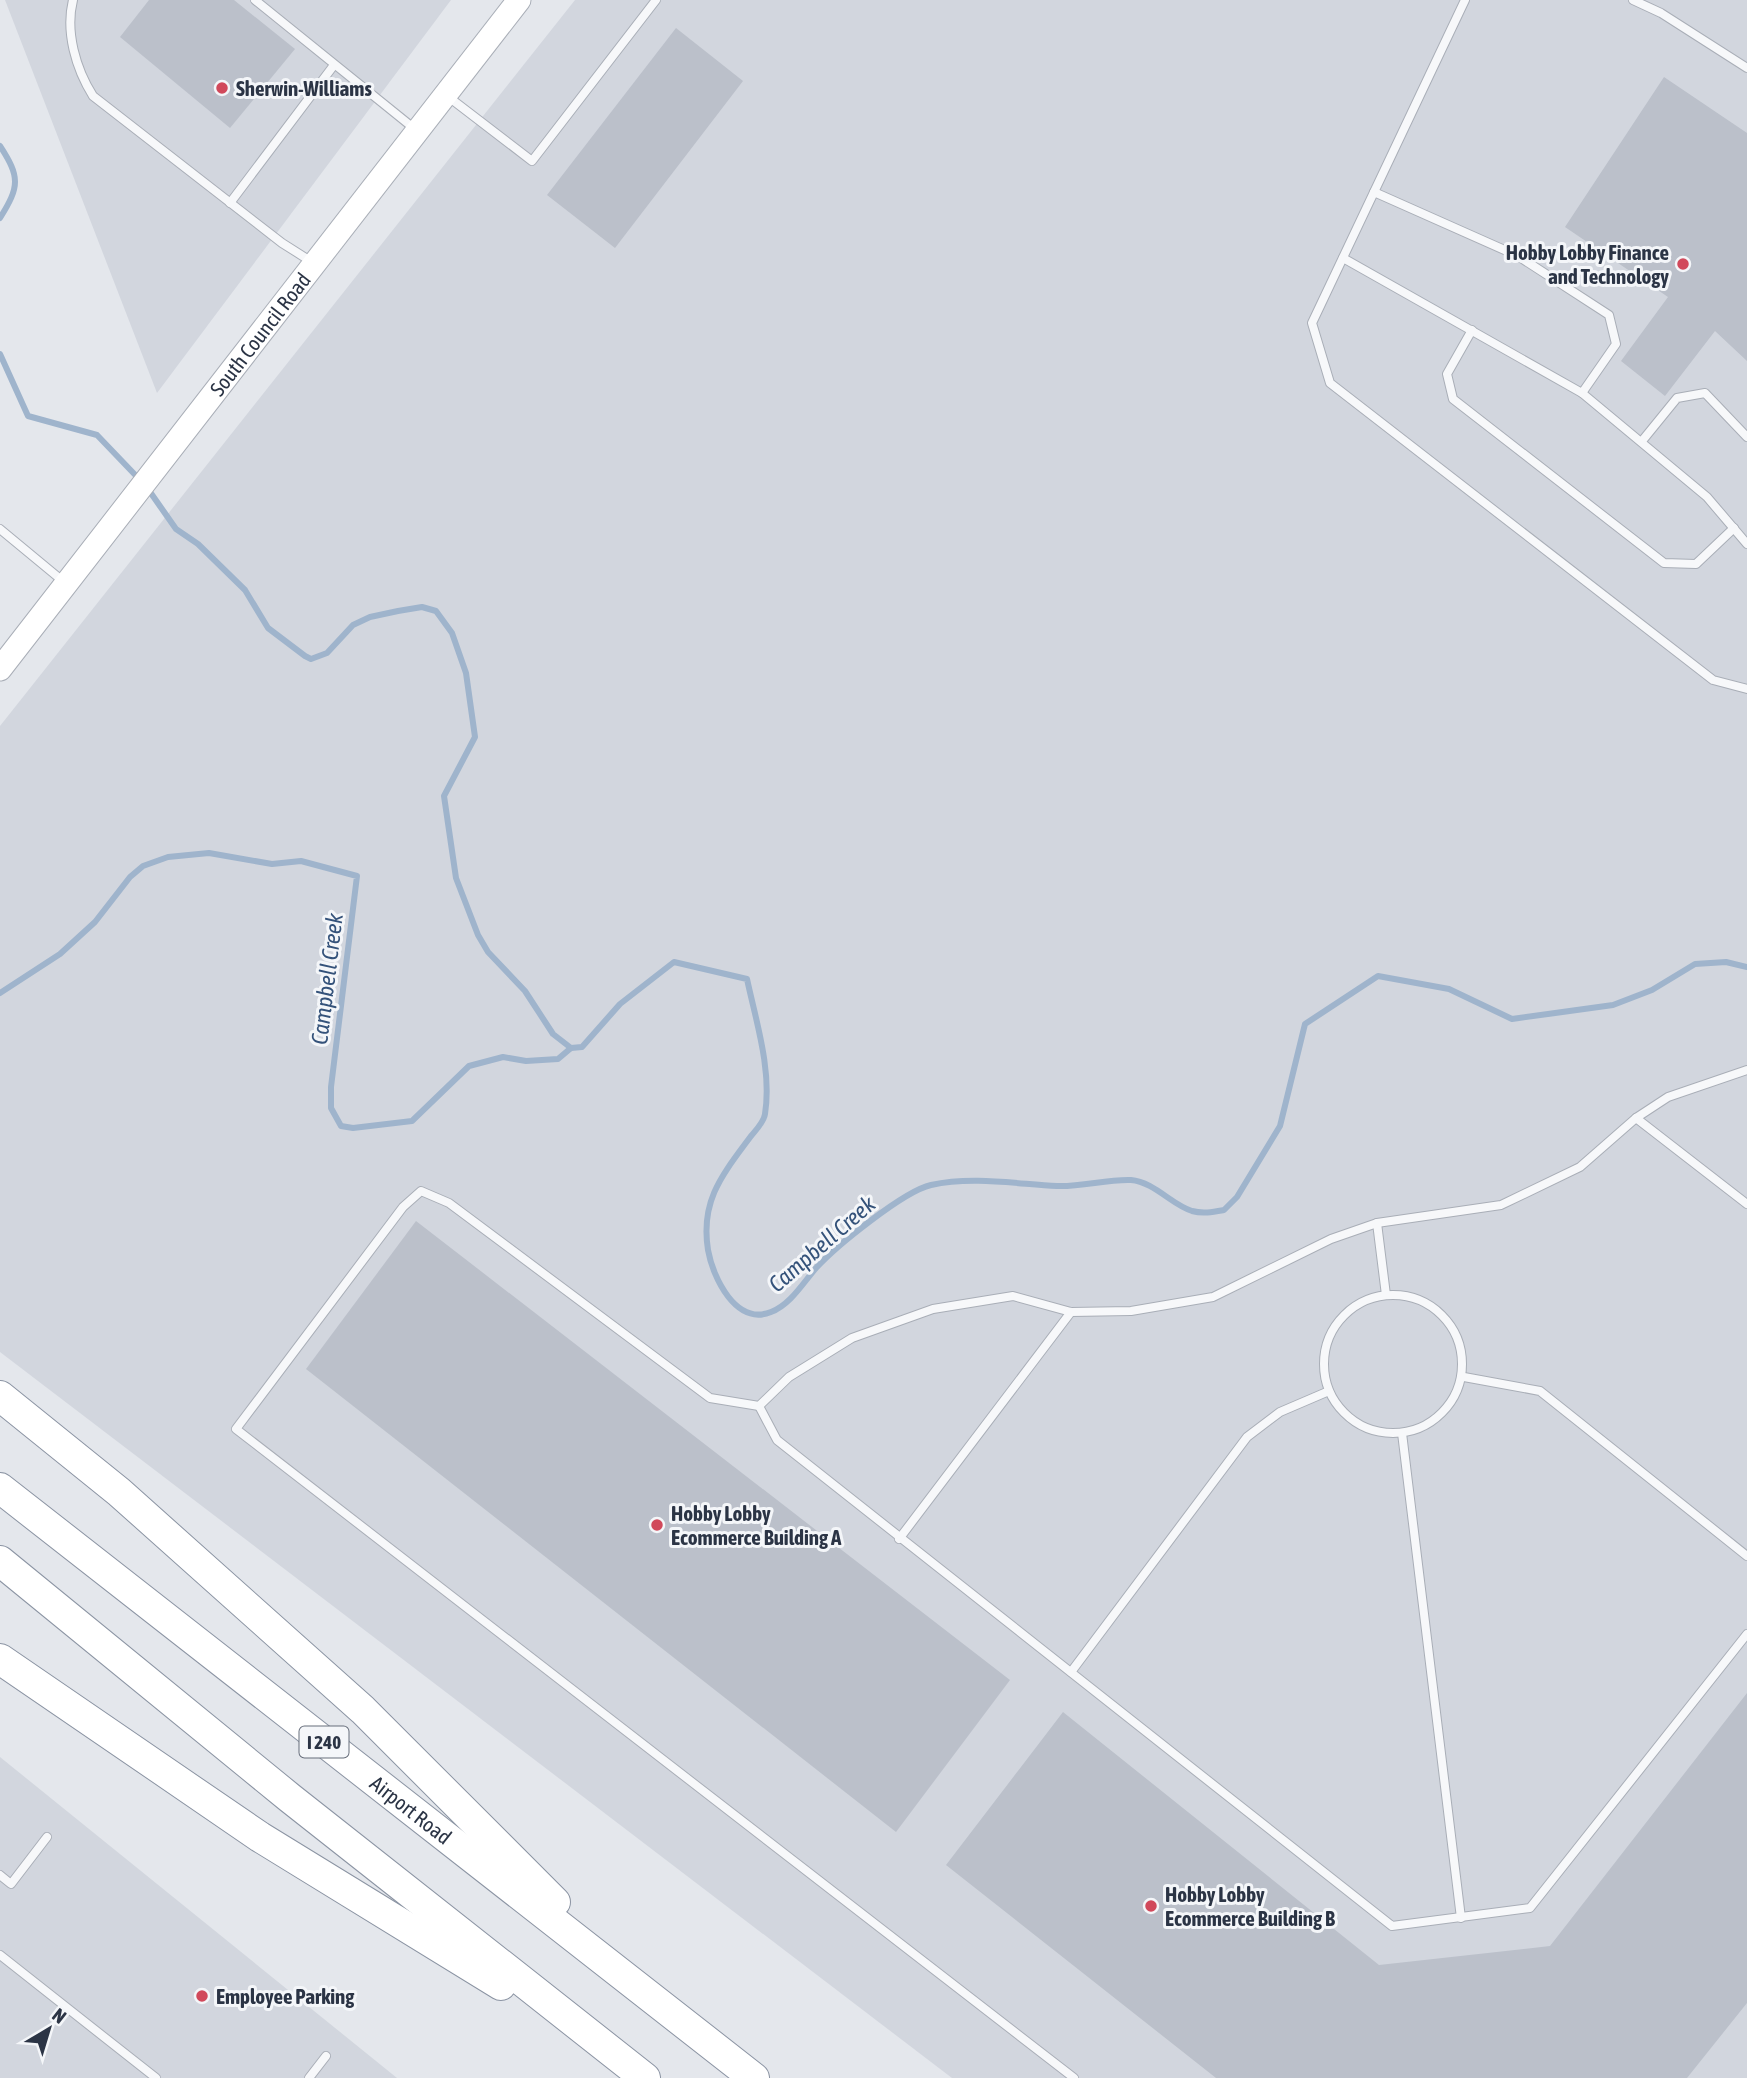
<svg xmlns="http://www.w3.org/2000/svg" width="1747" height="2078" viewBox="0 0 1747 2078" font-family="'Asap Condensed',sans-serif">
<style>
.built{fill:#d2d6de}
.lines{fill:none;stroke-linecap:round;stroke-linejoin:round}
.stream{stroke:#9fb4cc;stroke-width:6}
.building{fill:#bbc0ca}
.lane-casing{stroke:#a9aeb7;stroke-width:10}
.secondary-casing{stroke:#a9aeb7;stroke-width:25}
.highway-casing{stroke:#8b94a3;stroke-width:32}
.lane{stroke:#f7f8fa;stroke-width:8}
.secondary{stroke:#fff;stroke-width:23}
.highway{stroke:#fff;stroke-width:30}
.poi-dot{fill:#d1495b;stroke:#f4f6f9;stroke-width:2.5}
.labels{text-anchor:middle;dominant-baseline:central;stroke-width:6;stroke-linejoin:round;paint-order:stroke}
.shield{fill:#f4f6f9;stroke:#676e7b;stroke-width:2}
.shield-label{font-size:19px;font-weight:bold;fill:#2b3445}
.poi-label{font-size:21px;font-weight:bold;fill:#2b3445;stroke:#f4f6f9;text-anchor:start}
.street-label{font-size:21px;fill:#2b3445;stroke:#f4f6f9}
.water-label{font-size:23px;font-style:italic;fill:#34527a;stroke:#f4f6f9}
</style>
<rect width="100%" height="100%" fill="#e4e7ec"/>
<g class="built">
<polygon points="5,0 451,0 157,393"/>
<polygon points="575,0 1747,0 1747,2078 952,2078 0,1352 0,726"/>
<polygon points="0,1757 397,2078 0,2078"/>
</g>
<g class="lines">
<g class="stream">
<path d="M0,146c20,31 20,40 0,72"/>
<polyline points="0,354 28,416 97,435 141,481"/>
<polyline points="148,489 176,529 198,544 245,590 268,628 305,656 311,659 327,653 353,625 370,617 398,611 422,607 436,611 452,633 466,673 475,737 444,796 456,878 478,935 488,952 525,991 553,1034 571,1048"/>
<path d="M0,993l60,-39 35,-32 35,-45 13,-11 25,-9 41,-4 63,11 29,-3 56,15 -26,211v21l10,18 12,2 59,-7 57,-55 34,-9 23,4 32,-2 13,-11 11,-1 38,-43 54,-42 73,17c9,42 25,91 18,135 -1,8 -9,16 -14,22 -28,38 -51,64 -43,114 5,28 28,76 63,62 19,-7 32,-29 45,-44 20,-22 88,-77 115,-83 41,-9 86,-1 126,1 25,1 50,-7 74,-6 23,2 41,25 61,31 11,3 21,1 32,-1l13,-13 43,-71 25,-102 73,-48 71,13 63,30 101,-14 39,-15 43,-26 31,-2 21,5"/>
</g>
</g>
<g class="building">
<polygon points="149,0 234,0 295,49 230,128 120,37"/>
<polygon points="676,28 743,81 615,248 547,195"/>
<polygon points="1664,77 1747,133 1747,361 1715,331 1665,396 1621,361 1668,297 1565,227"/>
<polygon points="416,1221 1010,1680 896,1832 306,1369"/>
<polygon points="1747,1693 1747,2003 1687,2078 1216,2078 946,1865 1063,1712 1379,1965 1550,1946"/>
</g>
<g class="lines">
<g class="lane-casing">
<g id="lane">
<path d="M73,0c-8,32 3,69 20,96l189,147 30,19"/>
<polyline points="255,0 416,130"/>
<polyline points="1465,0 1312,323 1330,383 1713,680 1747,689"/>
<polyline points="1633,0 1661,13 1747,68"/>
<polyline points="446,95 532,161 656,0"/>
<polyline points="230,203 334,65"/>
<polyline points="1343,258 1582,393 1616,344 1609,315 1518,256 1374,192"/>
<polyline points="1472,330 1447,374 1453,399 1664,563 1696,564 1734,528"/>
<polyline points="1582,393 1707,497 1747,544"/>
<polyline points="1642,441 1677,398 1705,393 1747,437"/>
<polyline points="0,529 64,582"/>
<polyline points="1636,1118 1747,1204"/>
<polyline points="1377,1223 1386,1295"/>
<circle cx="1393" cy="1364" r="69"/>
<polyline points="1464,1377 1540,1391 1747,1556"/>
<polyline points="759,1406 777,1440 1392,1926 1530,1908 1747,1634"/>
<polyline points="1402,1433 1461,1918"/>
<polyline points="899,1539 1071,1312"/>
<polyline points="1071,1672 1247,1437 1280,1412 1329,1391"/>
<polyline points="0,1875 11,1884 47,1837"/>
<polyline points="0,1955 156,2078"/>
<polyline points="309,2078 326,2056"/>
<polyline points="1074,2078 236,1429 403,1207 421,1191 449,1203 710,1398 759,1406 789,1377 852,1338 933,1309 1013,1296 1071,1312 1131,1311 1213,1297 1331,1239 1377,1223 1501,1205 1580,1167 1636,1118 1668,1097 1747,1070"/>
</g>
</g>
<g class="secondary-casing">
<g id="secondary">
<path id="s1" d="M0,669l519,-669"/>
</g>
</g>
<g class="highway-casing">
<g id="highway">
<polyline points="0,1396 119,1492 363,1710 555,1902"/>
<path id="s2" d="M0,1488l754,590"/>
<polyline points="0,1561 290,1798 645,2078"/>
<polyline points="0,1659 260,1837 501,1985"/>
</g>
</g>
<use href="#lane" class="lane"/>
<use href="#secondary" class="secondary"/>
<use href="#highway" class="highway"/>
</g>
<g class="poi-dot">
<circle cx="222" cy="88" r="7"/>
<circle cx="1683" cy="264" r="7"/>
<circle cx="657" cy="1525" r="7"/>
<circle cx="1151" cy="1906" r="7"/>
<circle cx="202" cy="1996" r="7"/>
</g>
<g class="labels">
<rect class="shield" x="299.5" y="1726.5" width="49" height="31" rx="5"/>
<g class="shield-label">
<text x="324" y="1742">I 240</text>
</g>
<g class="poi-label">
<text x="236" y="88">Sherwin-Williams</text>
<text x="1669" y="252" text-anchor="end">Hobby Lobby Finance<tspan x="1669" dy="24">and Technology</tspan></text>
<text x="671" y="1513">Hobby Lobby<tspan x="671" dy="24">Ecommerce Building A</tspan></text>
<text x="1165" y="1894">Hobby Lobby<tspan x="1165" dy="24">Ecommerce Building B</tspan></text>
<text x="216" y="1996">Employee Parking</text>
</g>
<g class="street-label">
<text stroke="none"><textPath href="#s1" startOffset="424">South Council Road</textPath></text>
<text stroke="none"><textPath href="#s2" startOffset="522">Airport Road</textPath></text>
</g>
<g class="water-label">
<text transform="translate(327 979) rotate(-83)">Campbell Creek</text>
<text transform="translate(822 1244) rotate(-41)">Campbell Creek</text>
</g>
</g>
<g transform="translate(49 2029) rotate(38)" stroke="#f4f6f9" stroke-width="5" paint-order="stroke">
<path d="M0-5L12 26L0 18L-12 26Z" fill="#2b3445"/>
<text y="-10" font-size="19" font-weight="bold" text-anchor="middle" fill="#2b3445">N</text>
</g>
</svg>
